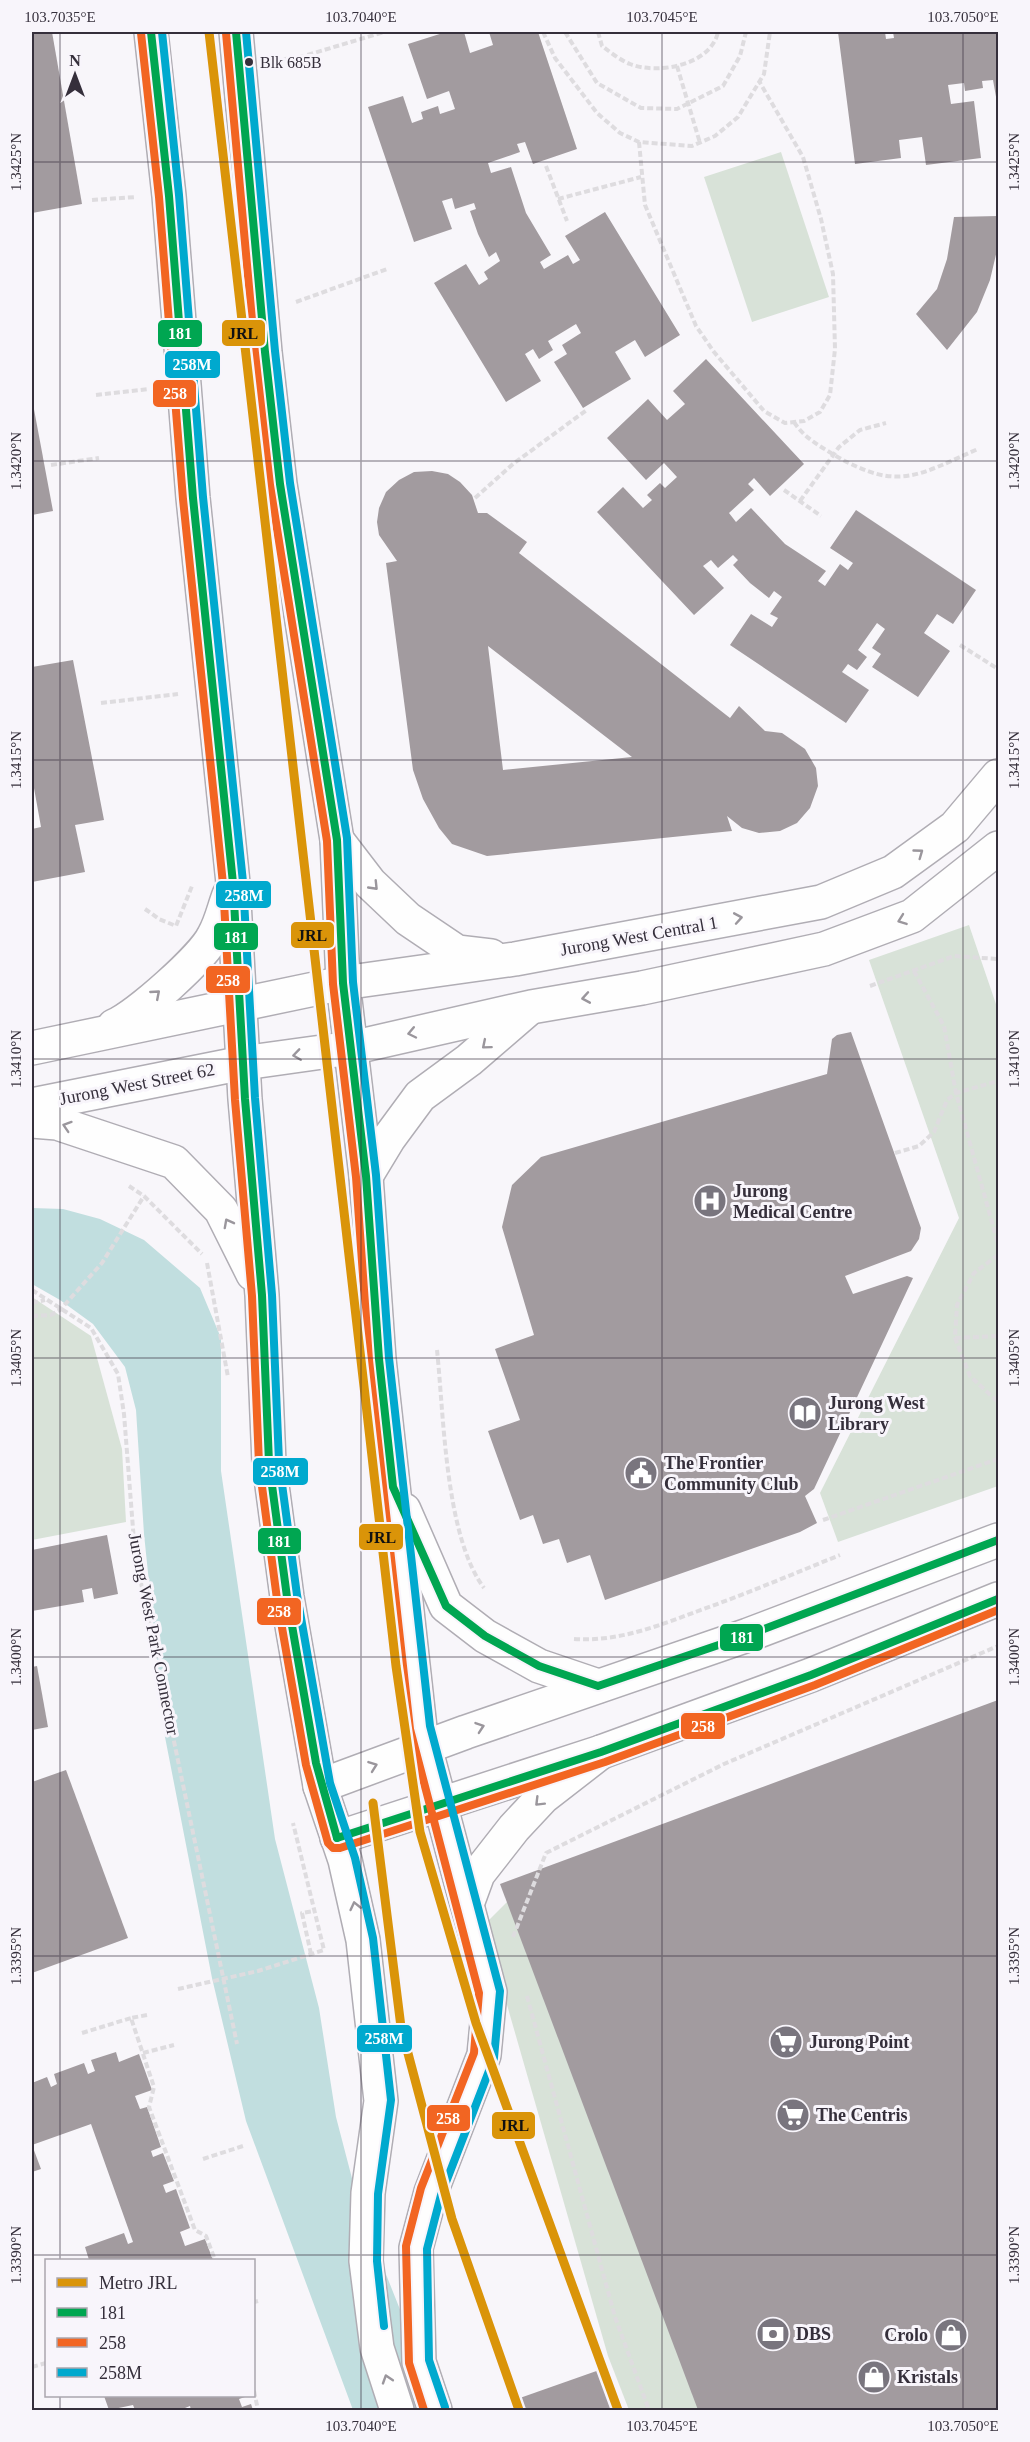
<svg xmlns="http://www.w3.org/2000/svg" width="1030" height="2442" viewBox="0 0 1030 2442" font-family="'Times New Roman',serif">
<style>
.green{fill:#d8e2d8}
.water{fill:#c1dedf}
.building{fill:#a29b9f;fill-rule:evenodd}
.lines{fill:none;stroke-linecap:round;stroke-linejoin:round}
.street-casing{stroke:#b0adb4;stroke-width:36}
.secondary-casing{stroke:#b0adb4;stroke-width:36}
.path{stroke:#dedcdf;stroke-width:4;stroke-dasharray:6 3;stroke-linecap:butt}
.street{stroke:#fefefe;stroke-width:33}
.secondary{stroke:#fefefe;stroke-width:33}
.bus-1-casing{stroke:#f8f5fb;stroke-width:12}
.bus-2-casing{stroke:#f8f5fb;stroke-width:12}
.bus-3-casing{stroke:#f8f5fb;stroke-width:12}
.bus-1{stroke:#00a651;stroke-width:8}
.bus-2{stroke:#f26522;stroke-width:8}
.bus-3{stroke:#00a9ce;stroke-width:8}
.metro-1-casing{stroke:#f8f5fb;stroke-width:14}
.metro-1{stroke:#da9409;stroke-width:9}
.oneway{stroke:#9a969c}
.ticks{fill:none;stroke:#352f3b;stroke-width:1.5;stroke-opacity:0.45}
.bus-dot{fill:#352f3b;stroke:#f8f5fb;stroke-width:2}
.labels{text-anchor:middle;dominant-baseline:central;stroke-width:6;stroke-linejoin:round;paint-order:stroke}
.bus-label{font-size:16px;fill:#352f3b;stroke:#f8f5fb;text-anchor:start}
.street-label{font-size:18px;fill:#352f3b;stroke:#f8f5fb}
.poi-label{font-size:18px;font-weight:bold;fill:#352f3b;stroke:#f8f5fb;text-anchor:start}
.line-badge{stroke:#f8f5fb;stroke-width:2}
.badge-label{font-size:16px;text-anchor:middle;font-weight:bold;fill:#fff}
.pale-badge-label{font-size:16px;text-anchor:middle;font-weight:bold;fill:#111}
.neatline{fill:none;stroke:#352f3b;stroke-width:2}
.ticks-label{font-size:15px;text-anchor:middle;fill:#352f3b}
</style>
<rect width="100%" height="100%" fill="#f8f6fa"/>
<g class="green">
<polygon points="781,152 829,297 752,322 704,177"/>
<polygon points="969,925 998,1010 998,1486 838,1542 820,1493 959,1218 869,960"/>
<polygon points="32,1297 91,1336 122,1449 126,1522 32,1540"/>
<polygon points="517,1892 711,2410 629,2410 608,2356 484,1925"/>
</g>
<polygon class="water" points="32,1208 63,1209 100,1219 144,1240 200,1288 221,1338 221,1471 275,1839 319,2008 336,2117 360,2209 440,2410 353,2410 246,2121 212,1978 165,1737 144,1534 136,1410 125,1367 93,1324 60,1300 32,1284"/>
<g class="building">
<polygon points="32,32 52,32 82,204 32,213"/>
<polygon points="446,32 464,32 470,53 493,45 489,32 538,32 577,149 533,164 525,142 517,144 520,152 488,163 491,173 511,167 526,213 551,255 540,262 544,269 568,255 573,264 580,260 565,236 605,212 680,335 645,357 635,340 615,352 631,379 583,408 554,362 567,354 562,345 581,333 576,324 548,341 553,350 539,359 533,349 525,354 541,381 506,402 434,283 466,264 479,285 488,279 484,272 500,261 496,252 489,257 478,234 470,211 476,209 474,203 455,209 452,198 442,201 452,229 414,242 368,107 403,96 412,123 423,119 421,112 438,106 440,114 455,109 449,91 427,99 408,44"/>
<polygon points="838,32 885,32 886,39 894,38 893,32 998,32 998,108 993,80 982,81 983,88 965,91 964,83 948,85 951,104 974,101 981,158 926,165 922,137 899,140 901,158 855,164"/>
<polygon points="998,216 998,246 990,280 977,312 947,350 916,314 937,289 947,259 954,217"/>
<polygon points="706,359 804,464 770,496 754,478 748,484 754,490 729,513 736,522 751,508 785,544 826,571 818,581 825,586 840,564 848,570 853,563 830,548 856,510 976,590 953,624 937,614 924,633 950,651 918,697 872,667 881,654 872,648 885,629 877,623 858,650 867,657 857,670 848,664 842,672 869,690 846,723 730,645 751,614 772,627 778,618 770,614 782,597 774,591 769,598 750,583 733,565 738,560 733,555 718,568 711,560 703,566 724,588 694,615 597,512 623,487 643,508 652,500 647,495 660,483 665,488 677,477 664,463 646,480 607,438 648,399 667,420 685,404 673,391"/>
<polygon points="33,404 53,511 32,515 32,405"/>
<path d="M432,471l16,3 12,8 12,13 6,18h9l40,29 -8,11 211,165 9,-12 26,25 17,2 23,16 11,19 2,18 -8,22 -13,15 -17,8 -21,2 -17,-5 -15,-12 5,15 -245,25 -35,-12 -13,-16 -16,-29 -10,-29 -27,-207 11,-2 -18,-26 -2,-13 2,-14 7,-16 13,-12 15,-8zM488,646l144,111 -129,13z"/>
<polygon points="73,660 104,820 75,825 85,872 32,882 32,829 41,827 32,777 32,667"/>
<polygon points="851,1032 921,1228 919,1239 911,1251 845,1276 853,1294 907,1276 913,1278 814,1489 805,1496 817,1523 800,1532 605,1600 590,1555 567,1563 559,1539 543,1544 533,1515 520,1520 488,1431 520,1420 495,1349 534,1335 502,1227 512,1185 541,1157 827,1074 832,1039 837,1035"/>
<polygon points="107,1535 118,1594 94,1599 92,1588 82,1590 84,1602 32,1611 32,1550"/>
<polygon points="37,1666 48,1727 32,1730 32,1667"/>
<polygon points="998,1700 998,2410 698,2410 500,1884"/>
<polygon points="66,1770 128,1938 32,1973 32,1782"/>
<polygon points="116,2052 119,2062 139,2054 152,2090 135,2096 140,2109 147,2107 161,2147 151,2151 153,2157 163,2153 174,2181 163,2185 166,2193 176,2189 190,2228 180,2232 185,2246 205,2239 213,2260 89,2260 85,2247 124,2233 128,2244 133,2242 91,2124 32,2145 41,2169 32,2172 32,2083 47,2077 51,2087 57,2084 54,2074 84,2063 88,2074 95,2071 91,2060"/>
<polygon points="605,2368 621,2410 521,2410 517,2399"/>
<polygon points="104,2396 248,2396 239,2399 242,2407 251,2404 253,2410 191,2410 190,2406 185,2408 186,2410 135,2410 133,2405 109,2410"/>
</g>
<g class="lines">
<g class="street-casing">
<g id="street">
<polyline points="320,1786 466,1732 748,1635 998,1540"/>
<polyline points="337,1838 601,1752 811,1675 998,1599"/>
</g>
</g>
<g class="secondary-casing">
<g id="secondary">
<polyline points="151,32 169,196 193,498 233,883 245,1099 262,1295 269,1463 287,1597 320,1786 345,1860 363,1940 381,2101 368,2193 366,2261 377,2348 397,2410"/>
<polyline points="236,32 265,352 280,484 337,840 343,983 366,1176 379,1359 420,1728 490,1992 484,2055 431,2192 416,2248 419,2362 435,2410"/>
<polyline points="337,840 370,883 408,919 457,952 491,956"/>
<path d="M114,1026c23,-10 89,-68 100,-91 7,-12 10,-27 15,-40"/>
<polyline points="32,1048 343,983 515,959 821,902 893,872 955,827 998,776"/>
<polyline points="32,1105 243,1063 351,1048 531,1007 642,988 824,949 912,916 998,848"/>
<polyline points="32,1121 57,1123 174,1162 221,1210 253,1274"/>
<polyline points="366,1176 389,1138 420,1096 469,1060 527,1010"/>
<polyline points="404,1510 446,1606 485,1636 539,1666 598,1686"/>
<polyline points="467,1904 478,1874 514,1828 543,1797 601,1752"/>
</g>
</g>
<g class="path">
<polyline points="543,32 555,58 597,113 620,133 639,142 692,146 715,136 738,117 764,74 770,32"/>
<polyline points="565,32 597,83 641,108 677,109 723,86 740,56 746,32"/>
<path d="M598,32l4,14c8,6 18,14 28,18 28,11 81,1 88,-32"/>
<polyline points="272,61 304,56 384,32"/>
<polyline points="677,66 700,143"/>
<polyline points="639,142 645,205 696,326 714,352 764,411 785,423 804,421 820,412 830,395 835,349 833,274 821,219 803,157 759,81"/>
<polyline points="546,166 567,221"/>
<polyline points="558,199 641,177"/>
<polyline points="92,200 136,197"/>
<polyline points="296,302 387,269"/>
<polyline points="96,395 149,389"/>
<path d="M794,422c10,16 26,24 42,34 63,36 82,19 142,-7"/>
<polyline points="51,465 99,458"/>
<polyline points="784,490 821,516"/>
<polyline points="475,498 513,464 588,409"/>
<polyline points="800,501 839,447 860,430 886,423"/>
<polyline points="960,645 998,669"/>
<polyline points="101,703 178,694"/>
<polyline points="145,909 159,919 176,926 192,886"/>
<polyline points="914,971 944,1026 956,1093 998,1244"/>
<polyline points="870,986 954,956 998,959"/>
<polyline points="895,1153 919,1146 934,1132 947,1100 956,1093 998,1081"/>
<polyline points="129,1186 144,1196 202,1254"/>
<polyline points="998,1255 974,1273 957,1305 955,1338 970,1376 998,1402"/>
<polyline points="207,1263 228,1377"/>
<polyline points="32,1290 91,1328 118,1374 124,1414 135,1554 237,2044"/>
<polyline points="32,1303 45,1300"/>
<polyline points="32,1316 51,1315 60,1310 102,1263 144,1196"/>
<polyline points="955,1338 998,1336"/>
<path d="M437,1350c7,66 8,186 47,238"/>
<polyline points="823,1520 998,1459"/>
<path d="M574,1639c44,3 84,-13 124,-28 48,-17 95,-37 142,-56"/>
<polyline points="513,1937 546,1853 724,1764 998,1646"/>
<polyline points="311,1954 302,1913 314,1911"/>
<polyline points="178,1989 258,1971 324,1950 293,1823"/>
<polyline points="527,1996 615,2317 649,2410"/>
<polyline points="147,2015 131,2018 154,2087 149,2107 195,2230 206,2236 215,2260"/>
<polyline points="82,2033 131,2018"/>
<polyline points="143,2053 174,2045"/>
<polyline points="203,2159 243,2146"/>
<polyline points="254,2302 258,2301"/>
<polyline points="32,2367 46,2363"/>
<polyline points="254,2391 258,2410"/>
</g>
<use href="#street" class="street"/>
<use href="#secondary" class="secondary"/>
<g class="bus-1-casing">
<g id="bus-1">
<polyline points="151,32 169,196 193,498 233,883 245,1099 262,1295 269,1463 287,1597 316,1763 337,1838"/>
<polyline points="236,32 265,352 280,484 337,840 343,983 366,1176 379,1359 393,1487 446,1606 485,1636 539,1666 598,1686 748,1635 998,1540"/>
<polyline points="337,1838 601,1752 811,1675 998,1599"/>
</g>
</g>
<g class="bus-2-casing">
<g id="bus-2">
<polyline points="141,33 159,197 183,499 223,884 235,1100 252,1296 259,1464 277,1599 306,1765 328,1843 333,1848 340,1848 605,1762 815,1685 998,1610"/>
<polyline points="226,33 255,353 270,485 327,841 333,984 356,1177 369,1360 410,1729 479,1993 474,2053 421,2188 406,2246 409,2363 424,2410"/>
</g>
</g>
<g class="bus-3-casing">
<g id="bus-3">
<polyline points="162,32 179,195 203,497 243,882 255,1098 272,1295 279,1462 297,1595 330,1783 355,1858 373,1938 391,2100 378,2194 377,2261 384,2326"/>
<polyline points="246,32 275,351 290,483 347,838 353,982 376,1175 389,1358 430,1726 500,1991 494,2058 441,2195 427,2249 429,2360 445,2407"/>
</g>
</g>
<use href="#bus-1" class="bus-1"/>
<use href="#bus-2" class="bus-2"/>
<use href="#bus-3" class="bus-3"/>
<g class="metro-1-casing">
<g id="metro-1">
<polyline points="209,32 396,1666 420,1832 476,2023 618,2410"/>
<polyline points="373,1803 401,2027 452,2219 519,2410"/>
</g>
</g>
<use href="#metro-1" class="metro-1"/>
</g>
<defs><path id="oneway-chevron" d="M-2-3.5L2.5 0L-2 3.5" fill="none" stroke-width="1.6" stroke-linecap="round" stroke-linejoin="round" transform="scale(1.5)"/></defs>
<g class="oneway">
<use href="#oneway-chevron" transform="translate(919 853) rotate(-36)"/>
<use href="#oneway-chevron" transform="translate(374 886) rotate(46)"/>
<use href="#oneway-chevron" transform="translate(738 918) rotate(-10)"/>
<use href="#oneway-chevron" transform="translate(902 920) rotate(160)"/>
<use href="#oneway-chevron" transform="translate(156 994) rotate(-41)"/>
<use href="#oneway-chevron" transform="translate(586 998) rotate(170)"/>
<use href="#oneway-chevron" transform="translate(412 1033) rotate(168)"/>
<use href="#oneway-chevron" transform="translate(486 1045) rotate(140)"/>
<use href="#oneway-chevron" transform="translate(297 1055) rotate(172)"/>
<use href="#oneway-chevron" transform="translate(67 1126) rotate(-162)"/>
<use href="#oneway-chevron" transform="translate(228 1223) rotate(-118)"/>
<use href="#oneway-chevron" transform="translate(480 1727) rotate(-19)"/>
<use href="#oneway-chevron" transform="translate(373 1766) rotate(-20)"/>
<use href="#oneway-chevron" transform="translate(539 1802) rotate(135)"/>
<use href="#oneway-chevron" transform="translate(355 1906) rotate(-103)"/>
<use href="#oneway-chevron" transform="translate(387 2379) rotate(-108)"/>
</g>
<path class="ticks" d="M60,32v2228M361,32v2378M662,32v2378M963,32v2378M32,162h966M32,461h966M32,760h966M32,1059h966M32,1358h966M32,1657h966M32,1956h966M32,2255h966M60,2396v14"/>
<defs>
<g id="hospital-disc" transform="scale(1.725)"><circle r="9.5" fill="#79757e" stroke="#f8f5fb"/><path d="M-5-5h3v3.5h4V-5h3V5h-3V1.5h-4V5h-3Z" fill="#fff"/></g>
<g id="library-disc" transform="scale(1.725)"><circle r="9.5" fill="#79757e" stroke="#f8f5fb"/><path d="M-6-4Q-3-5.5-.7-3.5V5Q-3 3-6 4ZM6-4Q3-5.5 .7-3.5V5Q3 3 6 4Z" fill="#fff"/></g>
<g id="civic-disc" transform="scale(1.725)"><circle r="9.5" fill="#79757e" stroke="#f8f5fb"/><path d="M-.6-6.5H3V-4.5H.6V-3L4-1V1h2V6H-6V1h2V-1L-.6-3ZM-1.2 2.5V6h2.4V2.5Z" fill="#fff"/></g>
<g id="supermarket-disc" transform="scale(1.725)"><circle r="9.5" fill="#79757e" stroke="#f8f5fb"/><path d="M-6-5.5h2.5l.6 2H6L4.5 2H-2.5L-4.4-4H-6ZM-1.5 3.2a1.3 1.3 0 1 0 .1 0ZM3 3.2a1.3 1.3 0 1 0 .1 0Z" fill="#fff"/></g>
<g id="bank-disc" transform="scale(1.725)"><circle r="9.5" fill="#79757e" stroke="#f8f5fb"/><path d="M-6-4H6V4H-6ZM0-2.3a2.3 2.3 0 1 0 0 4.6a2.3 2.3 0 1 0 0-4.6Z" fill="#fff"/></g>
<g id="shop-disc" transform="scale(1.725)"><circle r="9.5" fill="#79757e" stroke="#f8f5fb"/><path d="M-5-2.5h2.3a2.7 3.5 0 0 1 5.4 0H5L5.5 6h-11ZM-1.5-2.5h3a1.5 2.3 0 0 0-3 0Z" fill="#fff"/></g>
</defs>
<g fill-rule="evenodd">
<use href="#hospital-disc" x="710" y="1201"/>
<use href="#library-disc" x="805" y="1413"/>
<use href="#civic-disc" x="641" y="1473"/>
<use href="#supermarket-disc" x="786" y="2042"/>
<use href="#supermarket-disc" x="793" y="2115"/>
<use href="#bank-disc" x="773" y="2334"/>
<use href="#shop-disc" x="951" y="2335"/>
<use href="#shop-disc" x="874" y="2377"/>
</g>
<circle class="bus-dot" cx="249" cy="62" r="5"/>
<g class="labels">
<g class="bus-label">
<text x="260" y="62">Blk 685B</text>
</g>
<g class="street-label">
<text transform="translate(639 936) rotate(-10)">Jurong West Central 1</text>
<text transform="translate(137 1084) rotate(-11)">Jurong West Street 62</text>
<text transform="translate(154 1634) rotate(79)">Jurong West Park Connector</text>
</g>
<g class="poi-label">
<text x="733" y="1191">Jurong<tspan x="733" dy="21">Medical Centre</tspan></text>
<text x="828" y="1403">Jurong West<tspan x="828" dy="21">Library</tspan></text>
<text x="664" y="1463">The Frontier<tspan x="664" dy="21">Community Club</tspan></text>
<text x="809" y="2042">Jurong Point</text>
<text x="816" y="2115">The Centris</text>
<text x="796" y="2334">DBS</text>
<text x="928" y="2335" text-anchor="end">Crolo</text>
<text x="897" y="2377">Kristals</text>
</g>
</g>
<g class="line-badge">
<rect x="221" y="319" width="45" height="28" rx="6" fill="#da9409"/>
<rect x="157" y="319" width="46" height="29" rx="6" fill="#00a651"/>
<rect x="164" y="350" width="57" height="29" rx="6" fill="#00a9ce"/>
<rect x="152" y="379" width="45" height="29" rx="6" fill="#f26522"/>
<rect x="215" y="880" width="57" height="29" rx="6" fill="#00a9ce"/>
<rect x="290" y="921" width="45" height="28" rx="6" fill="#da9409"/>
<rect x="213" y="922" width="46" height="29" rx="6" fill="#00a651"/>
<rect x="205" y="965" width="46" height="29" rx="6" fill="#f26522"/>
<rect x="252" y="1457" width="57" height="29" rx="6" fill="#00a9ce"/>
<rect x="358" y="1523" width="46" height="28" rx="6" fill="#da9409"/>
<rect x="257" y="1527" width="45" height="28" rx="6" fill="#00a651"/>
<rect x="256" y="1597" width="46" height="29" rx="6" fill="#f26522"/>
<rect x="719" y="1623" width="45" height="29" rx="6" fill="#00a651"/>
<rect x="680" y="1712" width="46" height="28" rx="6" fill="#f26522"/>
<rect x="356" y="2024" width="57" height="29" rx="6" fill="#00a9ce"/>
<rect x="426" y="2104" width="45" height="28" rx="6" fill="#f26522"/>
<rect x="491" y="2111" width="45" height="29" rx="6" fill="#da9409"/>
</g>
<g class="badge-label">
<text x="180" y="339">181</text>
<text x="192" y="370">258M</text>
<text x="175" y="399">258</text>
<text x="244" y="901">258M</text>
<text x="236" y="943">181</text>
<text x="228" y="986">258</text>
<text x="280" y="1477">258M</text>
<text x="279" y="1547">181</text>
<text x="279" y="1617">258</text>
<text x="742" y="1643">181</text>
<text x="703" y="1732">258</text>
<text x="384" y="2044">258M</text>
<text x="448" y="2124">258</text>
</g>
<g class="pale-badge-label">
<text x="243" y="339">JRL</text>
<text x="312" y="941">JRL</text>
<text x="381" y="1543">JRL</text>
<text x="514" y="2131">JRL</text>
</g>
<rect width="1030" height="2442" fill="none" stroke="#f8f5fb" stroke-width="66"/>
<rect x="45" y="2259" width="210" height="138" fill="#f8f5fb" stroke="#aaa6ae" stroke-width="1.5"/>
<rect x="57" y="2278" width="30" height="9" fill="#da9409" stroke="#aaa6ae" stroke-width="1.5"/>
<text x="99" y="2289" font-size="18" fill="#352f3b">Metro JRL</text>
<rect x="57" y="2308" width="30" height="9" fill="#00a651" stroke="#aaa6ae" stroke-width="1.5"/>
<text x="99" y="2319" font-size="18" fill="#352f3b">181</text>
<rect x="57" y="2338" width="30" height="9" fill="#f26522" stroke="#aaa6ae" stroke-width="1.5"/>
<text x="99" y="2349" font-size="18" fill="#352f3b">258</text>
<rect x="57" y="2368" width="30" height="9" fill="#00a9ce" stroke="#aaa6ae" stroke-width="1.5"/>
<text x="99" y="2379" font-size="18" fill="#352f3b">258M</text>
<g transform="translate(75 75)" stroke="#f8f5fb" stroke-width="4.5" paint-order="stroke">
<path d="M0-4.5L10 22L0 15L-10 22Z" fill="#352f3b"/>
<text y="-9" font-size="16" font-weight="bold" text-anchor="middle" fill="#352f3b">N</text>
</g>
<rect x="33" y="33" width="964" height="2376" class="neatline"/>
<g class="ticks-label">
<text x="60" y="22">103.7035°E</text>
<text x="361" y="22">103.7040°E</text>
<text x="662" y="22">103.7045°E</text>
<text x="963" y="22">103.7050°E</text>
<text transform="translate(16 162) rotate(-90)" y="5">1.3425°N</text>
<text transform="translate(1014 162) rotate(-90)" y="5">1.3425°N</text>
<text transform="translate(16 461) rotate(-90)" y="5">1.3420°N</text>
<text transform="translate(1014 461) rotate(-90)" y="5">1.3420°N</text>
<text transform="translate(16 760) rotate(-90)" y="5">1.3415°N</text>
<text transform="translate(1014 760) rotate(-90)" y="5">1.3415°N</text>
<text transform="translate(16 1059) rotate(-90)" y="5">1.3410°N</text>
<text transform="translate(1014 1059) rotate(-90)" y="5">1.3410°N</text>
<text transform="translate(16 1358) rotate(-90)" y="5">1.3405°N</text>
<text transform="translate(1014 1358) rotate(-90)" y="5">1.3405°N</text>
<text transform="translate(16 1657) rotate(-90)" y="5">1.3400°N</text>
<text transform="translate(1014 1657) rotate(-90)" y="5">1.3400°N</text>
<text transform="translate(16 1956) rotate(-90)" y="5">1.3395°N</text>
<text transform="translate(1014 1956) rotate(-90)" y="5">1.3395°N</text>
<text transform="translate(16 2255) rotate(-90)" y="5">1.3390°N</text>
<text transform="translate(1014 2255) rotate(-90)" y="5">1.3390°N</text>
<text x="361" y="2431">103.7040°E</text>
<text x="662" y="2431">103.7045°E</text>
<text x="963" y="2431">103.7050°E</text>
</g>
</svg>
